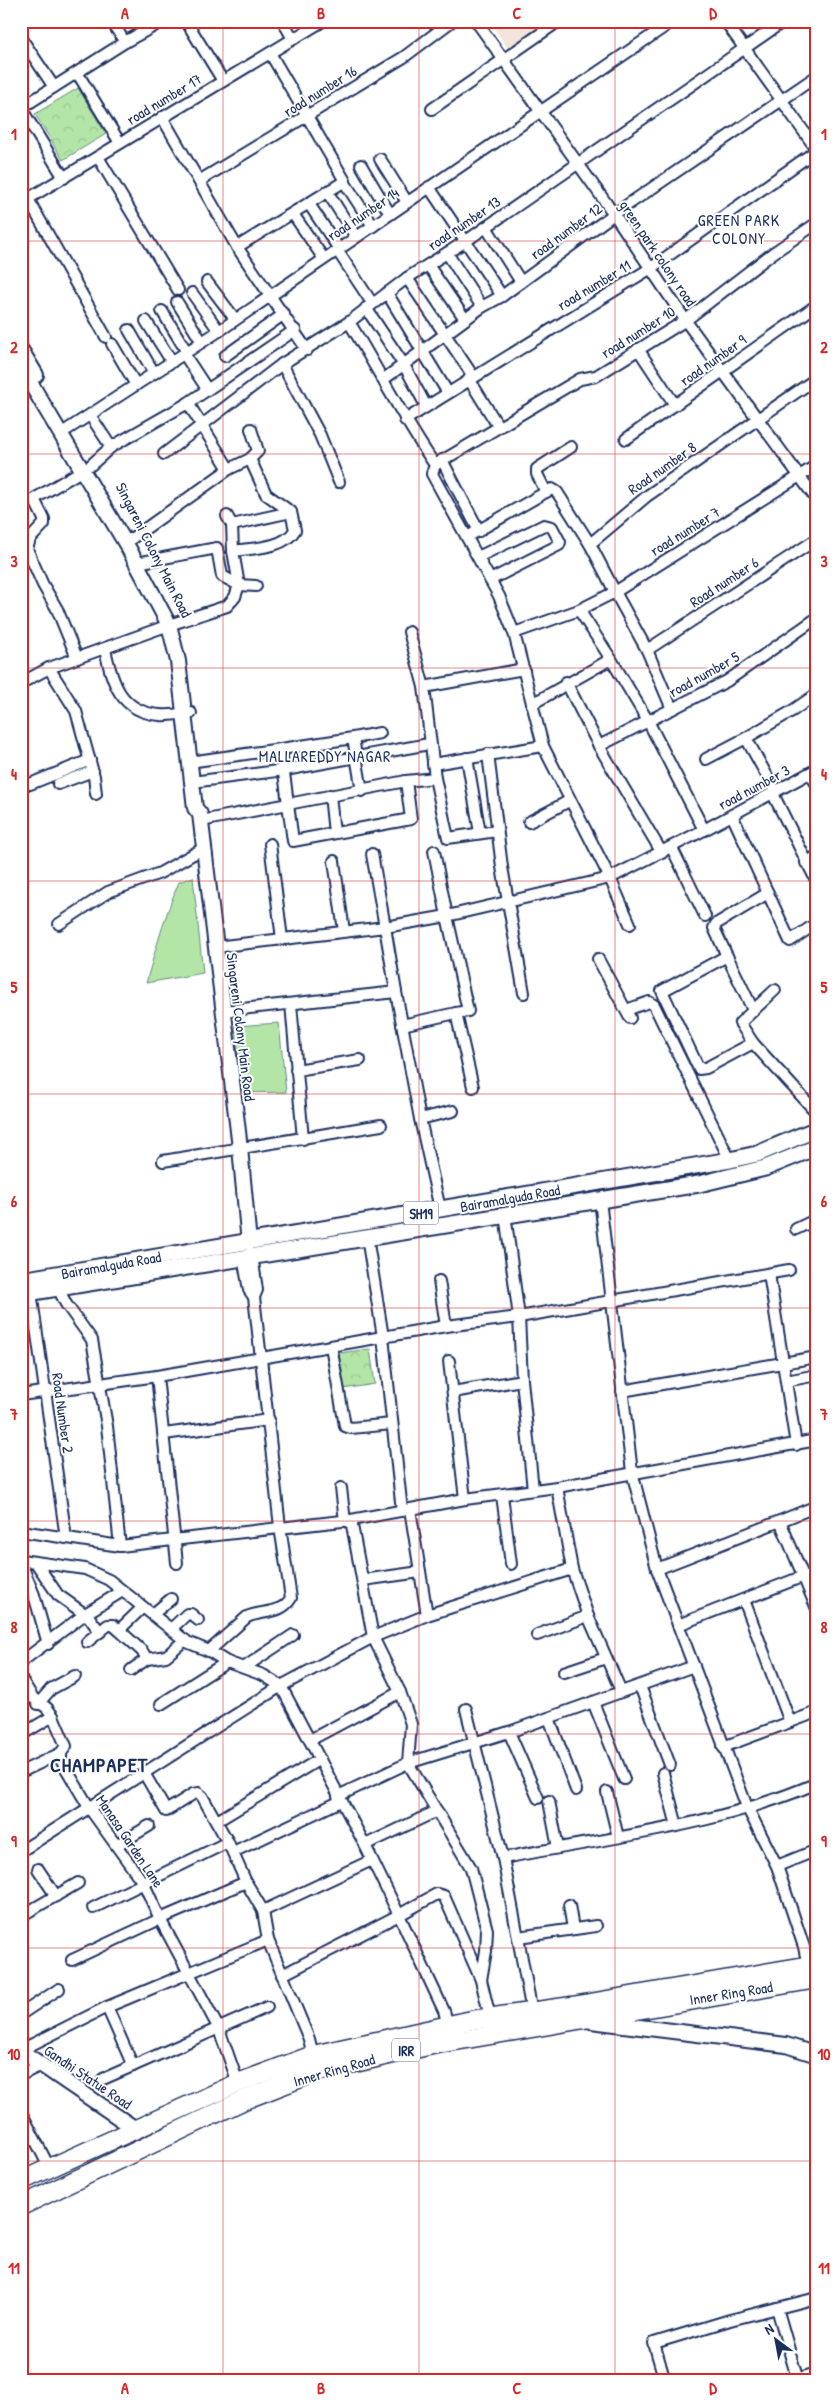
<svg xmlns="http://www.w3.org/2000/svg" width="838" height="2402" viewBox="0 0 838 2402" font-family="'Patrick Hand',sans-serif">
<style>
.built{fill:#f3e5db}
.grass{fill:#b2e5a6;stroke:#668a82}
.park{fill:url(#park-crowns);stroke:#668a82}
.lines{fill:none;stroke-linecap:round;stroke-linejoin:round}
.street-casing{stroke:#1b2f5e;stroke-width:14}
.secondary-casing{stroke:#1b2f5e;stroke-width:18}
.primary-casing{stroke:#1b2f5e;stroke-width:19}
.highway-casing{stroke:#1b2f5e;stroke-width:21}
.street{stroke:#fff;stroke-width:10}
.secondary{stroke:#fff;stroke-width:14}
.primary{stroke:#fff;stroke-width:15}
.highway{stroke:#fff;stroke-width:18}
.grid{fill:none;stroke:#d62828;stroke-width:1;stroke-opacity:0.55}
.labels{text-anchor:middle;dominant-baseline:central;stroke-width:4;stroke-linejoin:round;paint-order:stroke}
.shield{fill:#fff;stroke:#5f6d8e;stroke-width:1}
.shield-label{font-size:14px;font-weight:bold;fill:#1b2f5e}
.street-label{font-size:15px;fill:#1b2f5e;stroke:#fff}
.neighbourhood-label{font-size:16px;letter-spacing:1px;fill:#1b2f5e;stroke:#fff}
.district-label{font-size:20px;font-weight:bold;letter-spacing:1px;fill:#1b2f5e;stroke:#fff}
.neatline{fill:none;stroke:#d62828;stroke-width:2}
.grid-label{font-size:16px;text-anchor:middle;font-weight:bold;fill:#d62828}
</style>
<defs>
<pattern id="park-crowns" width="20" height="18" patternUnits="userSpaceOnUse" patternTransform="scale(1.25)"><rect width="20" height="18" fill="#b2e5a6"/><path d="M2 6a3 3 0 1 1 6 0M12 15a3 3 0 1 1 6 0" fill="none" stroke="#98c591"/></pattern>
</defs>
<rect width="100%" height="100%" fill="#fff"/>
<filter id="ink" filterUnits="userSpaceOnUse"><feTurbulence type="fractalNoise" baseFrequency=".02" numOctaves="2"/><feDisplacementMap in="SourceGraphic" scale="10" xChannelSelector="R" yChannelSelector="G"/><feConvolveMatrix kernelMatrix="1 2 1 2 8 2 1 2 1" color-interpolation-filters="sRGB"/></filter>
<g filter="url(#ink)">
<polygon class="built" points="489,21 546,21 508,49"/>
<g class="grass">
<path d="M193,877l10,96 -57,10c10,-35 19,-68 33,-101z"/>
<polygon points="279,1023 286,1092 242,1093 235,1026"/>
</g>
<g class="park">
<polygon points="78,88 106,134 63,160 35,114"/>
<polygon points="370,1349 375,1384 343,1389 339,1353"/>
</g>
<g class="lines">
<g class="street-casing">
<g id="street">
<polyline points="111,21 125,42"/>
<polyline points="186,21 223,81"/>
<polyline points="283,21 293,39"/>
<polyline points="476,21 614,214 688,324 817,500"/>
<polyline points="725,21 817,150"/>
<polyline points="21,38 54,87"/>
<polyline points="78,74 120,143"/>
<polyline points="21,108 125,42 163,21"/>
<polyline points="21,108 64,178"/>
<polyline points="432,109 559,21"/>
<polyline points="162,117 237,247 307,350"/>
<polyline points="98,157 178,290"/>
<polyline points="380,159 407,202"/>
<polyline points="361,165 390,214"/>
<polyline points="199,181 404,57 452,21"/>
<polyline points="345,183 373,226"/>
<polyline points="429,187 502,296"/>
<polyline points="328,193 356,237"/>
<polyline points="28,199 106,337"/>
<polyline points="21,203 323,21"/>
<polyline points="309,204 339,249"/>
<polyline points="293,214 324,259"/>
<polyline points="486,227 521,282"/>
<polyline points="237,247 345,181 270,53"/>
<polyline points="337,250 372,303"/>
<polyline points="447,253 482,307"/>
<polyline points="428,265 465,319"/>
<polyline points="407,278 473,376"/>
<polyline points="207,282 235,319"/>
<polyline points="192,293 219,331"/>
<polyline points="387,293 448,393"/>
<polyline points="177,302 202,342"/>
<polyline points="366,308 404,365 426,406"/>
<polyline points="162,311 187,352"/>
<polyline points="146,321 172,362"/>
<path d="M349,322c29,47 54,97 86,143l-3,9 67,122 15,37 29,113 -110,18"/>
<polyline points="129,330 154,373"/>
<polyline points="112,344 136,385"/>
<polyline points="638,349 675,405"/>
<polyline points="184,354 207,389"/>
<polyline points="225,356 284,314"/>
<polyline points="282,364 320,435 339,482"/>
<polyline points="384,379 482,307 502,296 614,214 817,76"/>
<polyline points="469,379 498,426"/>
<polyline points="188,403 229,469"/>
<polyline points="90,415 111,447"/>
<polyline points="405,420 651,268 817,150"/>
<polyline points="68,429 219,331 673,21"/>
<polyline points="626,439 817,305"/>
<polyline points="164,454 282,364 349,322 407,278 466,241 784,21"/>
<polyline points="442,460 479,531"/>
<polyline points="91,465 111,447 188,403 295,330"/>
<polyline points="435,465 580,379 596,376 686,320 773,253 817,223"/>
<polyline points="546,492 552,489 557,492 590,544 647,496 817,378"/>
<polyline points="232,525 291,512"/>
<polyline points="467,537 546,492 537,474 537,469 571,447"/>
<polyline points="131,539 229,469 250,459"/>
<polyline points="590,544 615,592 817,465"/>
<path d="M233,551c19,-3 51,-2 62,-21l-4,-18 -25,-18 -16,-35 8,-8 -7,-22"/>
<polyline points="478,557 544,525 552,527 560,542 559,545 490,580"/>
<polyline points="142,562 217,548 222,576 239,585 256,586"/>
<polyline points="514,633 579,610 615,592 647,650 672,709"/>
<path d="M105,649c7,33 15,63 55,66 10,1 21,-2 31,-2"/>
<polyline points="647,650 817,539"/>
<polyline points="77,658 57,609 43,585 27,549 30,539 44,524 44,519 34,499 83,470"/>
<polyline points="611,659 648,721 704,830 610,878 630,924"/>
<polyline points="49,668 76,711 94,776 96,794"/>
<polyline points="21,679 23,682 49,668 169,625 227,606 235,597 239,585 233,551 232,525 227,516"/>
<polyline points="566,682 599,746 662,853"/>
<polyline points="424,687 524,669"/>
<polyline points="532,704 611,659 579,610"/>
<polyline points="353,738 380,733"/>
<polyline points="599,746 727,681 817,618"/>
<polyline points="281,749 353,738 362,791"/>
<polyline points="488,754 502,867 524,993"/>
<polyline points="467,758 480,833"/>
<polyline points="706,759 746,738"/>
<polyline points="189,762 281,749 288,804 406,781 435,778 424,687 409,632"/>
<polyline points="810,773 817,785"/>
<polyline points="435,778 448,838 497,831"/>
<polyline points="200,781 285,770 429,744"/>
<polyline points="30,784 90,760"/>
<polyline points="58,784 93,771"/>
<polyline points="776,792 746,738 792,711 817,694"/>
<polyline points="773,794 817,882"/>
<polyline points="330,795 334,833"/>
<polyline points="732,815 790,941 817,923"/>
<polyline points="201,821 288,804 293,841 411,819 406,781"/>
<polyline points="529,822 569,801"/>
<polyline points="704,830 817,769"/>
<polyline points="270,844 282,939"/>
<polyline points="672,848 705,916"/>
<polyline points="372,854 385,927 447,916 434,851"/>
<polyline points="334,861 344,931"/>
<polyline points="806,863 817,856"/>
<polyline points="59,924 108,892 160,873 204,848"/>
<polyline points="215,947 385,927 396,992 223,1011"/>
<polyline points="727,956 714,928 716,924 768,893"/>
<polyline points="598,959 630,1018"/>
<polyline points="396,992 420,1119 453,1111"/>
<polyline points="291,1004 303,1139"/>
<polyline points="626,1010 649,1002 654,1005 730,1160"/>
<polyline points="753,1010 727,956 662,991 699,1069 706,1068 753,1043 817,1113"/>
<polyline points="402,1025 456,1013"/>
<polyline points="753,1043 740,1023 775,990"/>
<polyline points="296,1070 360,1060"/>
<polyline points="473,1087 456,1013 468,1011 447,916 610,878 543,746"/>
<polyline points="420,1119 440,1209"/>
<polyline points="163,1161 381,1125"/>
<polyline points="600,1200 632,1472 657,1569 747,1807 777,1866 804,1947 808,1966"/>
<polyline points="796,1229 817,1219"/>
<polyline points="367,1237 383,1337 402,1511"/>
<polyline points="243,1257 249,1290 254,1297"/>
<polyline points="769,1274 796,1445"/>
<polyline points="439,1281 446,1326"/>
<polyline points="58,1288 66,1304 92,1340 107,1426 120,1546"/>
<polyline points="31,1292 66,1538"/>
<polyline points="331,1346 345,1426 351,1428 392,1424"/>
<polyline points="449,1361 465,1499"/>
<polyline points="157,1376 446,1326 519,1317 789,1270"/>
<polyline points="522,1380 533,1490"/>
<polyline points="786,1381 817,1375"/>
<polyline points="622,1391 817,1357"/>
<polyline points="453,1392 522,1380 519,1317 505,1214"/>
<polyline points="21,1395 157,1376 177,1563"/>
<polyline points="164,1434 269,1420"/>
<polyline points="341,1488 345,1521"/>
<polyline points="502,1495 511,1564"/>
<polyline points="351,1520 465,1499 557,1487 817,1440"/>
<polyline points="780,1521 817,1506"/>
<polyline points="21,1531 120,1546 351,1520 373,1637 281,1686 365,1845 399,1915 282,1975"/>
<polyline points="21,1560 85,1569 109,1580 187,1642 209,1651 227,1662 263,1675 281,1686 21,1851"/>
<polyline points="21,1563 34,1595 48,1644"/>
<polyline points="36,1563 58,1595 89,1617 100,1632"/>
<polyline points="572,1569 588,1616 621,1691"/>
<polyline points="657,1569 780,1521 817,1609"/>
<polyline points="363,1580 420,1572"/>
<polyline points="744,1600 790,1722"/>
<polyline points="153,1614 171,1599"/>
<polyline points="427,1615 572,1569 557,1487"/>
<polyline points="678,1625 804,1576"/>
<polyline points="171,1629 187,1614 191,1614 198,1620"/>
<polyline points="119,1630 142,1651 147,1659"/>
<polyline points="537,1635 588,1616"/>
<polyline points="87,1642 108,1625 113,1625 119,1630 143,1607"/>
<path d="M209,1651l38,-34c15,-7 34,-2 44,-19l-11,-71 -26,-230 3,-7 -5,-35"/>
<polyline points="21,1662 85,1614 121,1592"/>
<polyline points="245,1667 293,1635"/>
<polyline points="131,1670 147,1659 166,1656 185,1640"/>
<polyline points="564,1672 606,1658"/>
<polyline points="21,1679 33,1698 47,1708 53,1716 66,1746 61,1753 61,1760 90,1809 144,1884 160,1919 219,2029 238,2083"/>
<polyline points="640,1686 670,1765"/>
<polyline points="400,1692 411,1724 408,1763 471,1868 487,1930 486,1951 481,1980 490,2017"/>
<polyline points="593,1702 624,1779"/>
<polyline points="38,1704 51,1689 75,1676"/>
<polyline points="161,1704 227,1662"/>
<polyline points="466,1709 503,1858 532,2012"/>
<polyline points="549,1718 576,1790"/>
<polyline points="509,1732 538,1798"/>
<polyline points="21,1735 53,1716"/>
<polyline points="310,1740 400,1692 373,1637 427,1615 410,1509"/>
<polyline points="723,1747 817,1712"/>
<polyline points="21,1772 61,1753"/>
<polyline points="663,1773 677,1826"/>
<polyline points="607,1792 618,1837"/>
<polyline points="338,1796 408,1763 509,1732 694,1666"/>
<polyline points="549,1801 558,1848"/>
<polyline points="217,1821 320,1759"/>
<polyline points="117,1845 149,1826"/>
<polyline points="365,1845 437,1811"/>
<polyline points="233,1852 341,1801"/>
<path d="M503,1858c105,-20 215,-32 314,-75"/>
<polyline points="777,1866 817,1850"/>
<polyline points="38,1869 56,1896"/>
<polyline points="246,1882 263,1911 268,1940 309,2039 313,2055"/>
<polyline points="569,1905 573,1929"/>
<polyline points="93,1908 228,1842"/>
<polyline points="263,1911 372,1860"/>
<polyline points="21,1916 78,1883"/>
<polyline points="518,1937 596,1926"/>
<polyline points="72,1960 160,1919 246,1882 228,1842 202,1796 198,1793 193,1794 166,1811 144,1773"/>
<polyline points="107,2007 133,2066"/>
<polyline points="21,2014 59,1989"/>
<polyline points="448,2025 444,2011 399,1915 437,1894 444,1896 481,1980"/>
<polyline points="21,2050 107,2007 268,1940"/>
<polyline points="21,2075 41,2065"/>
<polyline points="103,2079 267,2007"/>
<polyline points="22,2114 50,2169"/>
<polyline points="777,2308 798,2381"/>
<polyline points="665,2381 654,2343 730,2320 817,2298"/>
<polyline points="789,2381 817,2373"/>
</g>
</g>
<g class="secondary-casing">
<g id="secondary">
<polyline points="21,350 36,375"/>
<polyline points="21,367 129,549 169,625 178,661 195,808 200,814 240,1148 249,1243"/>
<polyline points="591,2021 786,2045 817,2055"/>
<polyline points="21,2051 137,2130"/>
</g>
</g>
<g class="primary-casing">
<g id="primary">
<polyline points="21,1280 730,1160 757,1154 817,1129"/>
<polyline points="21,1294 699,1184 765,1168 817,1147"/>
</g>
</g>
<g class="highway-casing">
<g id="highway">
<polyline points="21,2181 238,2083 313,2055 472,2020 572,2006 817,1964"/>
<polyline points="21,2206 244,2100 316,2072 432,2045 817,1979"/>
</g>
</g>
<use href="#street" class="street"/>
<use href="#secondary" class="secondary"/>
<use href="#primary" class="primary"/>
<use href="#highway" class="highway"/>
</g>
</g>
<path class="grid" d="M223,21v2360M419,21v2360M615,21v2360M21,241h796M21,454h796M21,668h796M21,881h796M21,1094h796M21,1308h796M21,1521h796M21,1734h796M21,1948h796M21,2161h796"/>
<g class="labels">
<g class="shield">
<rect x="403.5" y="1201.5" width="35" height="23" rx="4"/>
<rect x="392" y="2038.5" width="28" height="23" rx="4"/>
</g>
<g class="shield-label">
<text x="421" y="1213">SH19</text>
<text x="406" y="2050">IRR</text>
</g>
<g class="street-label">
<text transform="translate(320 91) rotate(-32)">road number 16</text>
<text transform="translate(164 99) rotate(-31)">road number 17</text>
<text transform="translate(363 214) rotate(-34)">road number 14</text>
<text transform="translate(464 223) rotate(-34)">road number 13</text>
<text transform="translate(566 231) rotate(-36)">road number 12</text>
<text transform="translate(658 253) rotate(56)">green park colony road</text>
<text transform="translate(594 285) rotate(-31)">road number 11</text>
<text transform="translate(638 332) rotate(-32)">road number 10</text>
<text transform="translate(713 360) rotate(-35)">road number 9</text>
<text transform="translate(662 468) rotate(-35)">Road number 8</text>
<text transform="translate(685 531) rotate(-32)">road number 7</text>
<text transform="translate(154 550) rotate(63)">Singareni Colony Main Road</text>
<text transform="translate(724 582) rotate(-33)">Road number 6</text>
<text transform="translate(704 674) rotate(-29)">road number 5</text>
<text transform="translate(754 787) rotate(-28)">road number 3</text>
<text transform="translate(241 1027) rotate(83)">Singareni Colony Main Road</text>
<text transform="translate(510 1198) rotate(-10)">Bairamalguda Road</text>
<text transform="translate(111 1265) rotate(-10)">Bairamalguda Road</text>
<text transform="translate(63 1413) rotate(82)">Road Number 2</text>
<text transform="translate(130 1841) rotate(56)">Manasa Garden Lane</text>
<text transform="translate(731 1993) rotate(-9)">Inner Ring Road</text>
<text transform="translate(334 2070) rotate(-16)">Inner Ring Road</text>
<text transform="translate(88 2077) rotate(34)">Gandhi Statue Road</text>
</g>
<g class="neighbourhood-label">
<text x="739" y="220">GREEN PARK<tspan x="739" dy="18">COLONY</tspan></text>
<text x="325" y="756">MALLAREDDY NAGAR</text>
</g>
<g class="district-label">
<text x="99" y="1764">CHAMPAPET</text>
</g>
</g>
<rect width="838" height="2402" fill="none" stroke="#fff" stroke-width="55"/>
<g transform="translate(776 2340) rotate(328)" stroke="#ffffff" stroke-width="4" paint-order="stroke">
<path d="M0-4L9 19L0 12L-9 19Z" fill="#1b2f5e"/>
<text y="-8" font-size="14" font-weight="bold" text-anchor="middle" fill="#1b2f5e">N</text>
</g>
<rect x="28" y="28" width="782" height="2346" class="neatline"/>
<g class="grid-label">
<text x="125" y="19">A</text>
<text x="321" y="19">B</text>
<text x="517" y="19">C</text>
<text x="713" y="19">D</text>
<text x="14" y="140">1</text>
<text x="824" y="140">1</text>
<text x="14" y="353">2</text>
<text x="824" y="353">2</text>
<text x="14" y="567">3</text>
<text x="824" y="567">3</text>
<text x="14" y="780">4</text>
<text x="824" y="780">4</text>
<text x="14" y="993">5</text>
<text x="824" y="993">5</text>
<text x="14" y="1207">6</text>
<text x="824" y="1207">6</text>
<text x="14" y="1420">7</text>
<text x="824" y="1420">7</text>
<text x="14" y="1633">8</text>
<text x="824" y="1633">8</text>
<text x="14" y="1847">9</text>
<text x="824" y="1847">9</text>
<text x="14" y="2060">10</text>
<text x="824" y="2060">10</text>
<text x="14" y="2274">11</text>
<text x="824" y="2274">11</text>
<text x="125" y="2394">A</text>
<text x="321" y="2394">B</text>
<text x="517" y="2394">C</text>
<text x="713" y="2394">D</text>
</g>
</svg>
